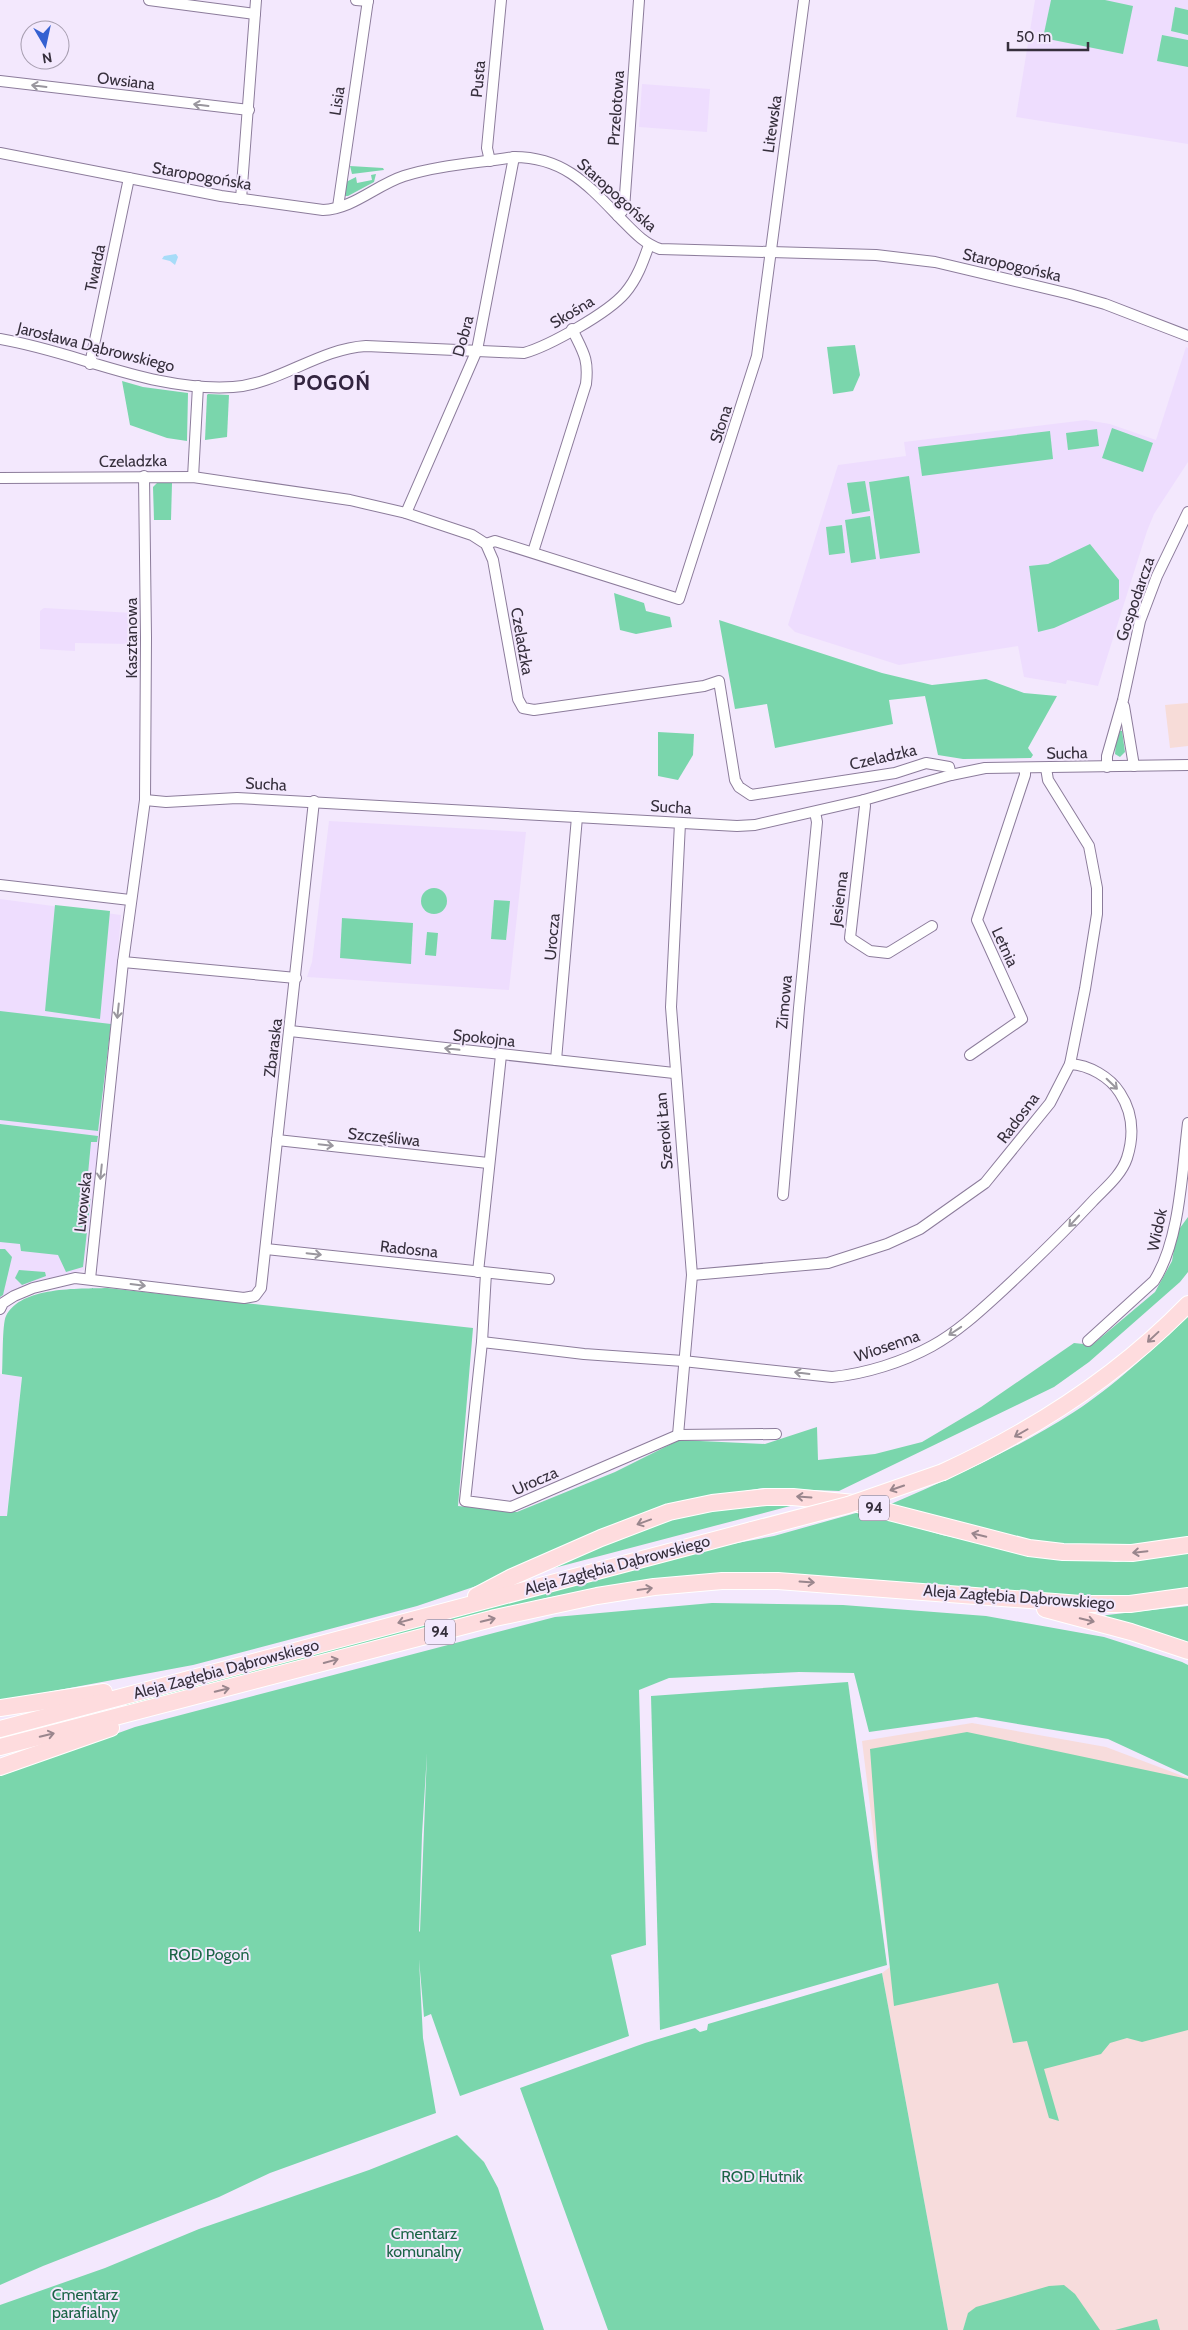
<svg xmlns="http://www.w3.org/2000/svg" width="1188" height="2330" viewBox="0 0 1188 2330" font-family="Cabin,sans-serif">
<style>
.built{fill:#eeddfe}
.industrial{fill:#f7dcd8}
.medical{fill:#f7dcdc}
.green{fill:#7ad6ac;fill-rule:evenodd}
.water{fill:#a7dcf8}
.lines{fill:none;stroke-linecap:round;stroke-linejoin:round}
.street-casing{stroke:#8c7c9b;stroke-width:12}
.primary-casing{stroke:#fff;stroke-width:18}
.street{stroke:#fff;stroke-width:10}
.primary{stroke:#fedcde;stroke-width:16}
.primary-bridge-casing{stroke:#fff;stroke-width:18;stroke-linecap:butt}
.primary-bridge{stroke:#fedcde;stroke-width:16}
.oneway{stroke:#9a979e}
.oneway2{stroke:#9a868d}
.labels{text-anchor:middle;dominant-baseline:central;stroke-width:4;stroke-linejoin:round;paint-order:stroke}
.shield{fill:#f3e8fd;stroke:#6f6676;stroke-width:1}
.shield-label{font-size:15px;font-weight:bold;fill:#362f3c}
.street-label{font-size:16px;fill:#362f3c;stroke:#f3e8fd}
.park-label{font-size:16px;fill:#1c6447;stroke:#f3e8fd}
.district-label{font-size:21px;font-weight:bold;letter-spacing:1px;fill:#332540;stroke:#f3e8fd}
</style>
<rect width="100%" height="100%" fill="#f3e8fd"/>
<g class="built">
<polygon points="1035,0 1188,0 1188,144 1016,117"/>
<polygon points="642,84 710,89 707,132 639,127"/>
<polygon points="1186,347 1188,348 1188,462 1154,514 1147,531 1098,686 1067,680 1066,684 1024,677 1018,646 899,665 795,632 788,625 838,465 906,456 904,442 1086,420 1110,424 1156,440"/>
<polygon points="44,608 133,613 132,644 75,643 75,651 40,649 40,611"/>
<polygon points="329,821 526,832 509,990 307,977 312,962"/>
<polygon points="0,899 121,915 112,1025 84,1270 27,1285 0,1300"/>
<polygon points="0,1374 22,1377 0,1577"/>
</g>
<polygon class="industrial" points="1188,703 1188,746 1170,748 1165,705"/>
<polygon class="medical" points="972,1723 1106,1747 1188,1778 1188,2330 948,2330 882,1973 890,1967 862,1741"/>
<g class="green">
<polygon points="1051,0 1105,0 1133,6 1123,54 1043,38"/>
<polygon points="1175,7 1188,10 1188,35 1171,31"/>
<polygon points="1162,35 1188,40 1188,67 1157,61"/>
<polygon points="350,166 383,168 384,170 352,174"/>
<polygon points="376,174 374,182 348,196 344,196 346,182 356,177 357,183 372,180 371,175"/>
<polygon points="855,345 860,375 853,391 833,394 827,347"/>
<polygon points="122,381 143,387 188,393 187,441 167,438 130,425"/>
<polygon points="208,394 229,395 227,437 205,440 207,395"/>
<polygon points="1112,428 1153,443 1143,472 1102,458"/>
<polygon points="1097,429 1099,446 1068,450 1066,433"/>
<polygon points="1050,431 1053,459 922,476 918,447"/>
<polygon points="909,476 920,553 880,559 869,482"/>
<polygon points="865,481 870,511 852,514 847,483"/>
<polygon points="157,483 172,483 171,520 154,520 153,487"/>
<polygon points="870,516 876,559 851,563 845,520"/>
<polygon points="842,525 845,553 829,555 826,527"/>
<polygon points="1090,544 1119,580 1119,599 1054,628 1038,632 1029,566 1048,564"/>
<polygon points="614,593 644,603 646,611 670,617 672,627 636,634 620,630"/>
<polygon points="719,620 882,673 932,685 986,679 1024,693 1057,696 1028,748 1033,755 1031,758 963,759 938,755 925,696 889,700 893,724 775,748 767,704 735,709"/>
<polygon points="1117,730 1122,731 1125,752 1120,757 1115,754"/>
<polygon points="658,732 694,734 693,755 678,780 658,776"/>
<circle cx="434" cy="901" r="13"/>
<polygon points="494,900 510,901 506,940 491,939"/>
<polygon points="55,905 110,911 100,1019 45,1011"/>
<polygon points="342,918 413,923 411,964 340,958"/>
<polygon points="427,932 438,933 436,956 425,955"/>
<polygon points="0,1011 111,1024 98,1131 0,1120"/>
<polygon points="0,1124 98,1136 97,1142 91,1142 86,1195 91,1196 83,1267 66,1272 58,1255 21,1251 20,1244 0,1242"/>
<path d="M1188,1217v55l-8,10 -91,80 -35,25 -215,104 -76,-3 -83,14 -186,78 -77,26 -224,59 -193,36v-185h7l15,-139 -20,-3c1,-11 0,-50 4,-58 15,-30 73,-27 101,-28l366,40 -15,178 59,6 98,-40 64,-32 86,4 52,-17 1,33 57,-6 47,-12 59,-35 93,-64 18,2 63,-53 17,-31 5,-29z"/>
<polygon points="0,1249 5,1249 12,1257 3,1295 0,1297"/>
<polygon points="19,1270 45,1272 46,1276 22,1285 15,1278"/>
<path d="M1188,1317v222l-47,7h-77l-50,-9 -123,-33c63,-27 125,-55 183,-92 39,-25 80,-64 114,-95z"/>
<polygon points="773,1504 794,1505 554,1568 611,1540 703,1509"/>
<polygon points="863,1511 942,1535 1009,1549 1116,1562 1188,1553 1188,1589 1130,1598 648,1580 546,1598 125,1707 129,1700 716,1547 774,1536"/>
<path d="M712,1603l131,2 143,11 118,21 78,25 6,3v111l-80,-37 -132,-22 -107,15 -15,-59 -55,-1 -130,6 -30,12 7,255 -35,10 18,81 -169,60 -29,-82 -7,3 -5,-58 4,79 13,75 -166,60 -51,24 -176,69 -43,19v-509l135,-49 420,-110zM427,1753l-7,178 -1,1 3,-97z"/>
<polygon points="1188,1606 1188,1646 1102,1617 1107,1615"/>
<polygon points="848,1682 887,1965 660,2030 651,1696"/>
<polygon points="967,1732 1188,1779 1188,2030 1142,2042 1127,2038 1110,2043 1101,2054 1044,2069 1059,2121 1049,2118 1027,2041 1013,2043 998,1983 894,2006 878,1857 870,1749"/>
<polygon points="882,1973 948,2330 608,2330 520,2088 645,2043 695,2028 700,2032 707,2030 708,2024"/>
<polygon points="457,2135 484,2162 498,2188 544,2330 0,2330 0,2305 105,2268 199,2229 369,2170"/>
<polygon points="1064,2285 1075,2294 1100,2330 963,2330 968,2313 976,2307 1049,2286"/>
<polygon points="1157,2319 1160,2330 1115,2330"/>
</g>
<polygon class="water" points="176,254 178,257 175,265 170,261 162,259 164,256"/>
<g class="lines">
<g class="street-casing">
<g id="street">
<polyline points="149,0 255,14"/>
<polyline points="356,0 368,1"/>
<polyline points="0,81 249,110"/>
<path d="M0,153l221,43 102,14c30,-1 53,-25 81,-34 35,-11 74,-13 110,-19 50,0 74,28 107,62 12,12 22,24 39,30l216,6 59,7 135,32 35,10 83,32"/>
<polyline points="490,161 487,148 501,0"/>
<polyline points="241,199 256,0"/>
<polyline points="338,207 368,0"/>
<polyline points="618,216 624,209 639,0"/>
<path d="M0,339c78,13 152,53 233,48 46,-3 85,-38 133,-41l158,7c25,-7 84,-40 101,-60 12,-14 18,-31 24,-48"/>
<polyline points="90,364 129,178"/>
<polyline points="193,477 198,386"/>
<polyline points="0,478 193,477 350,500 406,513 472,535 486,544 493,560 518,699 523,708 534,710 704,686 719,681 735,780 739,787 751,795 895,773 926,763 949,767 951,775"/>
<polyline points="406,513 477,350 514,157"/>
<polyline points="486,544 495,541 679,599 757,356 804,0"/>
<path d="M533,552l53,-168c3,-26 -3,-32 -14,-55"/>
<polyline points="1124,706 1134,766"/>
<polyline points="1107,767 1107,756 1123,700 1140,621 1157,576 1188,512"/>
<polyline points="145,800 166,802 237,798 737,826 755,825 864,800 951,775 985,768 1188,765"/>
<polyline points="864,800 865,806 850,938 870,951 888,953 932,926"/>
<polyline points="0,885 130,900"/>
<polyline points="123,962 296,978"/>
<polyline points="290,1031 674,1073"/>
<polyline points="970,1055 1022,1019 977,920 1025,775 1025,768"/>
<polyline points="556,1060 577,817"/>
<polyline points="277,1140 488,1163"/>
<polyline points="783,1195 799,1008 817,822 815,812"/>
<polyline points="266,1249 549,1279"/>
<polyline points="478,1272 501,1055"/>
<polyline points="486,1273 482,1342 465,1501 511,1507 678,1435 776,1434"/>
<polyline points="692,1275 828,1263 887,1244 920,1229 985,1183 1050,1103 1070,1064 1085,989 1097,914 1097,888 1089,846 1048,780 1046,768"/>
<polyline points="90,1279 123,962 145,800 146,637 144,476"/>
<polyline points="0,1309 3,1303 14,1296 33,1288 75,1278 244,1298 255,1296 261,1288 314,801"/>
<path d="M1088,1341l66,-60c26,-40 28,-110 34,-158"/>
<path d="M482,1342l102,12 99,7 149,16c33,-3 71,-15 100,-31 27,-15 49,-36 71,-56 31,-29 60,-57 89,-88 12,-13 29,-26 35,-44 7,-22 6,-45 -7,-65 -10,-16 -31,-28 -50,-29"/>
<polyline points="678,1435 692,1275 671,1007 680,823"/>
</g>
</g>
<g class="primary-casing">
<g id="primary">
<path d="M943,1472c91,-42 175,-96 245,-168"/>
<polyline points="476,1596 512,1577 601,1538 669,1512 712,1503 766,1497 793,1497 854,1503 1029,1548 1063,1552 1132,1553 1188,1545"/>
<polyline points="1045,1609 1131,1632 1188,1651"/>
<polyline points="0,1708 104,1692"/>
<polyline points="0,1729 752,1530"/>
<polyline points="0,1747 495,1618 597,1596 654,1587 722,1581 778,1581 1081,1604 1130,1604 1188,1596"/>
<polyline points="0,1767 111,1728"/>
</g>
</g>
<use href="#street" class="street"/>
<use href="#primary" class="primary"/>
<g class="primary-bridge-casing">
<polyline id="primary-bridge" points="752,1530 848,1505 943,1472"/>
</g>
<use href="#primary-bridge" class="primary-bridge"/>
</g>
<defs><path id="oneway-shaft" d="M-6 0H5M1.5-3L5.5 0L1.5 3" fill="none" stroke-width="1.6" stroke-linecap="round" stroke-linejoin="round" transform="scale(1.25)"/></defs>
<g class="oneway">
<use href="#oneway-shaft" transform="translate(39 86) rotate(-173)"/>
<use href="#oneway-shaft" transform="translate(201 105) rotate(-173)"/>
<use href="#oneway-shaft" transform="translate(118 1011) rotate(96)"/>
<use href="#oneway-shaft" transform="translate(452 1049) rotate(-174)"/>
<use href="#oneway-shaft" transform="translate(1112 1084) rotate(44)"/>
<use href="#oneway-shaft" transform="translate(326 1145) rotate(6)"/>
<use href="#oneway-shaft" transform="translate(101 1172) rotate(96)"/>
<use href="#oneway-shaft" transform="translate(1074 1221) rotate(133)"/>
<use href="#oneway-shaft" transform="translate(314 1254) rotate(6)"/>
<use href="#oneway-shaft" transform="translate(138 1285) rotate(7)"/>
<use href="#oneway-shaft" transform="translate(955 1331) rotate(146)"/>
<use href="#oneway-shaft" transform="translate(802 1373) rotate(-173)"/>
</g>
<g class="oneway2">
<use href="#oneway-shaft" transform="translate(1153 1337) rotate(137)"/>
<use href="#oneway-shaft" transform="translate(1021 1433) rotate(150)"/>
<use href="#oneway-shaft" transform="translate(897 1488) rotate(161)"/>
<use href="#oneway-shaft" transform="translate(804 1497) rotate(-176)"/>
<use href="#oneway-shaft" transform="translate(644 1522) rotate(160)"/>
<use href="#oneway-shaft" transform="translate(979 1535) rotate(-166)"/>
<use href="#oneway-shaft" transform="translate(1140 1552) rotate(174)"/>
<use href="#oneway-shaft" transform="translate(807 1582) rotate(4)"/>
<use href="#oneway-shaft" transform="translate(645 1589) rotate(-8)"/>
<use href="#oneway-shaft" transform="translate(488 1620) rotate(-14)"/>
<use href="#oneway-shaft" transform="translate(1087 1620) rotate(14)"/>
<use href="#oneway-shaft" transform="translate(405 1621) rotate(165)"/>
<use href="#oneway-shaft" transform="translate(331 1661) rotate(-15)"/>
<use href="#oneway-shaft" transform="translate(222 1690) rotate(-14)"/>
<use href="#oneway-shaft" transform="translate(47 1735) rotate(-14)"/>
</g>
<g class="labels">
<g class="shield">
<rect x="859" y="1495.5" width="30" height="25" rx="4"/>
<rect x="425" y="1619.5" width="30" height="25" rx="4"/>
</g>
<g class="shield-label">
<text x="874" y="1508">94</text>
<text x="440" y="1632">94</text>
</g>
<g class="street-label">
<text transform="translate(478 79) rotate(-85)">Pusta</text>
<text transform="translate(126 81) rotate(7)">Owsiana</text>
<text transform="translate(337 101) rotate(-81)">Lisia</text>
<text transform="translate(616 108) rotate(-86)">Przelotowa</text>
<text transform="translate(772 124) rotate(-82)">Litewska</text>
<text transform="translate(202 176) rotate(10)">Staropogońska</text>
<text transform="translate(617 195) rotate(42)">Staropogońska</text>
<text transform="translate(1012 265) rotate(13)">Staropogońska</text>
<text transform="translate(95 268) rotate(-78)">Twarda</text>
<text transform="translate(572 312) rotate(-31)">Skośna</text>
<text transform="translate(463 336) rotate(-75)">Dobra</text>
<text transform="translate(96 347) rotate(14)">Jarosława Dąbrowskiego</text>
<text transform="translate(721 424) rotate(-72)">Słona</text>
<text transform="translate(133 461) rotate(-1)">Czeladzka</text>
<text transform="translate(1135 599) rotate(-71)">Gospodarcza</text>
<text transform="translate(131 638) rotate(-90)">Kasztanowa</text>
<text transform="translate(522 641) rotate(80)">Czeladzka</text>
<text transform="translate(1067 753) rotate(-1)">Sucha</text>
<text transform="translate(883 757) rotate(-13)">Czeladzka</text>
<text transform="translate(266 784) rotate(3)">Sucha</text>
<text transform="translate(671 807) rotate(4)">Sucha</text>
<text transform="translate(839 899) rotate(-83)">Jesienna</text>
<text transform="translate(552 937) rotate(-85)">Urocza</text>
<text transform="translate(1005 947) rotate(65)">Letnia</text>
<text transform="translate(784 1002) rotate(-85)">Zimowa</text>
<text transform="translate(484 1038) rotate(6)">Spokojna</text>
<text transform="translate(273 1048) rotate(-83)">Zbaraska</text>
<text transform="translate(1018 1118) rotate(-53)">Radosna</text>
<text transform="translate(664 1131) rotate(-95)">Szeroki Łan</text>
<text transform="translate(384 1137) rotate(6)">Szczęśliwa</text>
<text transform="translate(83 1202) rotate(-84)">Lwowska</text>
<text transform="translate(1157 1230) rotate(-78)">Widok</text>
<text transform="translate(409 1249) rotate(6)">Radosna</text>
<text transform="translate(887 1346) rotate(-19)">Wiosenna</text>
<text transform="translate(535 1481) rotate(-24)">Urocza</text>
<text transform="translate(617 1565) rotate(-15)">Aleja Zagłębia Dąbrowskiego</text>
<text transform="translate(1019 1597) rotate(4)">Aleja Zagłębia Dąbrowskiego</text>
<text transform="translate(226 1669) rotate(-15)">Aleja Zagłębia Dąbrowskiego</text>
</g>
<g class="park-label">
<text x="209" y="1954">ROD Pogoń</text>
<text x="762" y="2176">ROD Hutnik</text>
<text x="424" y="2233">Cmentarz<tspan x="424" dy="18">komunalny</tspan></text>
<text x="85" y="2294">Cmentarz<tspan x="85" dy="18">parafialny</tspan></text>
</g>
<g class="district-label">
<text x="332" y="382">POGOŃ</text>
</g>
</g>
<g transform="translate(45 45) rotate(171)"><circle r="24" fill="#f3e8fd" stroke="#a79eb0"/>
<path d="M0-4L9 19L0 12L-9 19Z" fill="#3561d1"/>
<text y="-8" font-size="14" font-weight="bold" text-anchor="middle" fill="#362f3c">N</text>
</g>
<path d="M1008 42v8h80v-8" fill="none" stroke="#362f3c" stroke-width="2.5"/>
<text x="1016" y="42" font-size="15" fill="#362f3c" stroke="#f3e8fd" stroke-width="4" paint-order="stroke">50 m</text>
</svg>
